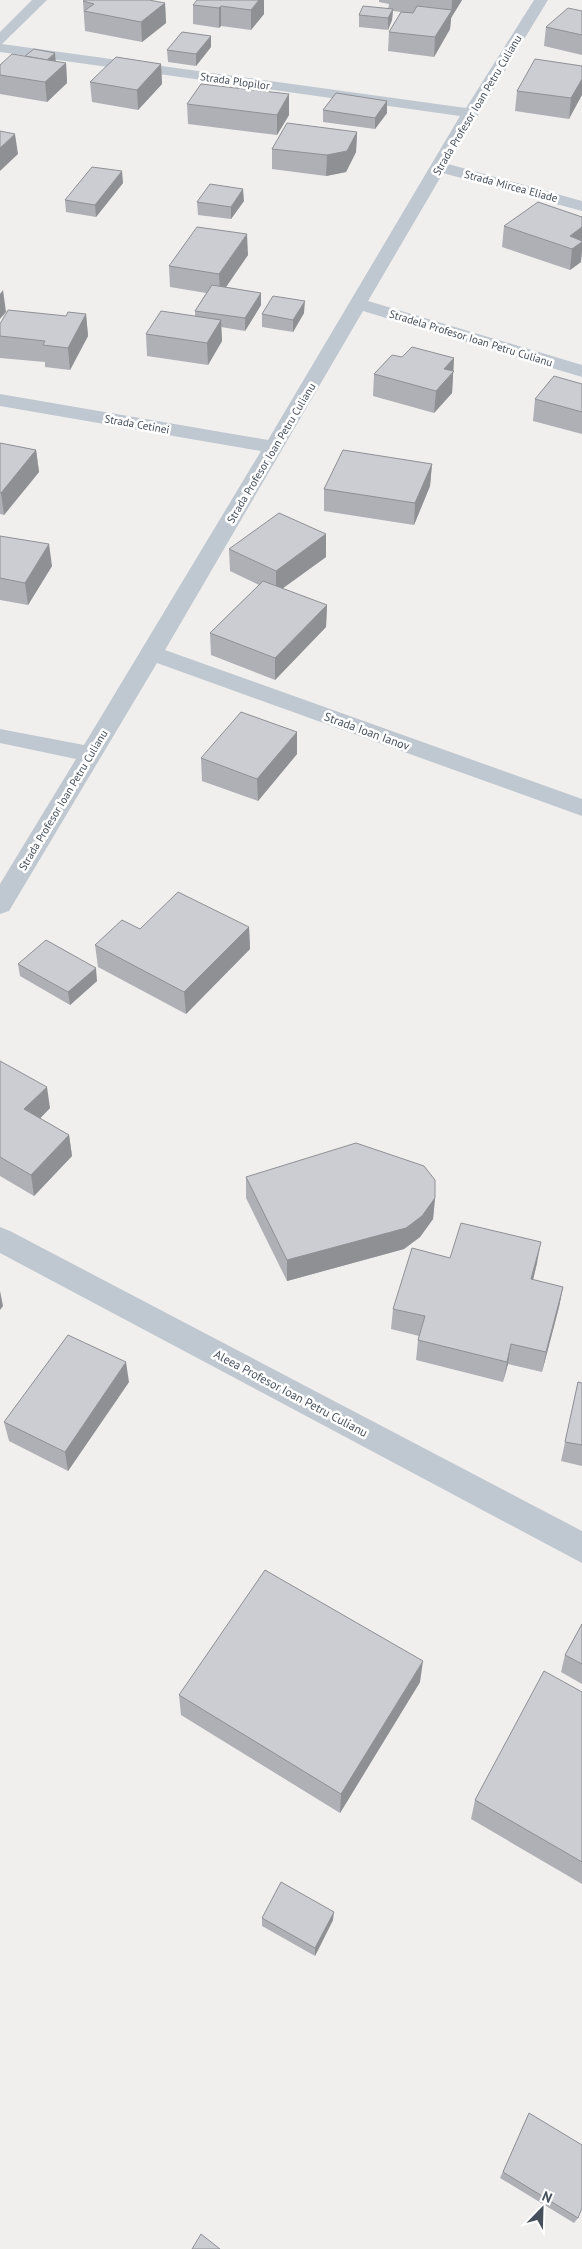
<svg xmlns="http://www.w3.org/2000/svg" width="582" height="2249" viewBox="0 0 582 2249" font-family="'PT Sans',sans-serif">
<style>
.lines{fill:none;stroke-linecap:round;stroke-linejoin:round}
.minor{fill:#bfc8d0;fill-rule:evenodd}
.wall{fill:#afb0b5}
.shaded-wall{fill:#8e9094}
.building{fill:#cbcdd3;stroke:#8e9094}
.labels{text-anchor:middle;dominant-baseline:central;stroke-width:5;stroke-linejoin:round;paint-order:stroke}
.far-street-label{font-size:11px;fill:#46505c;stroke:#fff}
.street-label{font-size:12px;fill:#46505c;stroke:#fff}
</style>
<rect width="100%" height="100%" fill="#f1eeee"/>
<g class="lines">
<g class="minor">
<polygon points="32,0 47,0 2,44 466,108 534,0 548,0 448,164 582,201 582,211 443,173 368,301 582,365 582,377 363,311 165,650 582,799 582,816 157,663 9,911 0,914 0,884 76,759 0,743 0,729 84,745 261,451 0,406 0,394 268,440 460,116 0,52 0,32"/>
<polygon points="0,1227 10,1231 582,1531 582,1563 0,1253"/>
</g>
</g>
<g class="wall">
<polygon points="264,0 264,14 251,30 221,26 219,28 193,24 193,5"/>
<polygon points="379,0 462,0 451,18 450,29 434,57 388,51 389,32 401,12 393,11 392,20 388,30 359,27 359,15 388,9 389,4 379,2"/>
<polygon points="83,1 165,3 166,23 142,42 85,31"/>
<polygon points="582,11 582,55 544,46 546,27"/>
<polygon points="211,36 211,47 196,66 168,62 167,50"/>
<polygon points="56,62 66,63 67,83 47,102 0,94 0,65"/>
<polygon points="161,64 162,84 138,110 92,102 90,82"/>
<polygon points="582,66 569,119 515,111 517,91"/>
<polygon points="187,104 289,115 277,135 188,124"/>
<polygon points="323,110 387,113 375,129 323,122"/>
<polygon points="357,132 356,152 346,172 326,176 272,169 272,149"/>
<polygon points="123,183 96,217 66,212 65,200"/>
<polygon points="244,201 231,219 198,215 197,202"/>
<polygon points="582,217 581,262 570,270 502,247 504,226"/>
<polygon points="248,255 225,287 261,293 261,305 245,331 221,327 222,341 208,365 147,356 146,334 195,316 195,311 206,293 170,287 169,266"/>
<polygon points="304,313 293,332 262,327 262,314"/>
<polygon points="86,314 88,336 70,370 45,367 45,362 0,358 0,324"/>
<polygon points="402,357 454,358 452,393 434,413 373,396 374,374"/>
<polygon points="582,384 582,434 533,421 535,399"/>
<polygon points="0,443 36,450 39,472 4,515 0,514"/>
<polygon points="432,464 430,486 414,525 324,511 324,489"/>
<polygon points="326,534 326,557 282,589 327,605 326,627 275,680 211,655 210,633 259,585 230,571 229,549"/>
<polygon points="0,536 52,566 28,605 0,600"/>
<polygon points="297,754 258,801 202,781 201,758"/>
<polygon points="249,927 250,949 186,1014 98,967 95,945 140,929"/>
<polygon points="18,964 97,981 70,1005 20,976"/>
<polygon points="0,1061 50,1108 40,1118 69,1135 72,1156 34,1196 0,1176"/>
<polygon points="246,1177 435,1198 433,1219 420,1237 404,1249 287,1281 246,1198"/>
<polygon points="450,1258 537,1263 533,1280 563,1287 559,1307 542,1372 508,1364 503,1382 416,1360 418,1340 419,1336 391,1329 393,1309"/>
<polygon points="129,1382 68,1471 9,1441 4,1422"/>
<polygon points="578,1382 582,1383 582,1466 561,1461"/>
<polygon points="582,1624 582,1684 561,1672 565,1655"/>
<polygon points="420,1682 340,1813 181,1715 179,1695"/>
<polygon points="582,1692 582,1884 471,1819 475,1800"/>
<polygon points="262,1918 333,1920 315,1956 262,1926"/>
<polygon points="529,2113 578,2218 574,2223 500,2178"/>
</g>
<g class="shaded-wall">
<polygon points="259,0 264,0 264,14 251,30 251,10"/>
<polygon points="452,0 462,0 451,18"/>
<polygon points="165,3 166,23 142,42 141,22"/>
<polygon points="221,6 221,26 219,28 219,8"/>
<polygon points="393,9 392,20 388,30 388,18"/>
<polygon points="452,10 450,29 434,57 435,37"/>
<polygon points="211,36 211,47 196,66 196,54"/>
<polygon points="55,53 56,64 43,64"/>
<polygon points="66,63 67,83 47,102 45,82"/>
<polygon points="161,64 162,84 138,110 137,90"/>
<polygon points="582,79 582,95 569,119 571,98"/>
<polygon points="289,94 289,115 277,135 277,115"/>
<polygon points="387,101 387,113 375,129 375,118"/>
<polygon points="357,132 356,152 346,172 326,176 327,155"/>
<polygon points="15,134 18,154 0,171 0,148"/>
<polygon points="122,171 123,183 96,217 95,205"/>
<polygon points="243,189 244,201 231,219 231,207"/>
<polygon points="582,227 582,251 581,262 570,270 572,249 570,236"/>
<polygon points="247,234 248,255 220,296 219,274"/>
<polygon points="3,290 6,312 0,319 0,294"/>
<polygon points="261,293 261,305 245,331 245,318"/>
<polygon points="305,301 304,313 293,332 293,320"/>
<polygon points="86,314 88,336 70,370 68,348"/>
<polygon points="221,320 222,341 208,365 207,343"/>
<polygon points="454,358 452,393 434,413 436,391 444,369"/>
<polygon points="36,450 39,472 4,515 1,493"/>
<polygon points="432,464 430,486 414,525 415,503"/>
<polygon points="326,534 326,557 276,593 276,571"/>
<polygon points="49,544 52,566 28,605 25,583"/>
<polygon points="327,605 326,627 275,680 275,658"/>
<polygon points="297,732 297,754 258,801 257,779"/>
<polygon points="249,927 250,949 186,1014 184,992"/>
<polygon points="96,968 97,981 70,1005 68,992"/>
<polygon points="47,1087 50,1108 28,1131 24,1109"/>
<polygon points="69,1135 72,1156 34,1196 31,1175"/>
<polygon points="435,1198 433,1219 420,1237 404,1249 287,1281 287,1260"/>
<polygon points="541,1242 537,1263 528,1300 531,1279"/>
<polygon points="563,1287 559,1307 542,1372 546,1352"/>
<polygon points="0,1291 3,1306 0,1310"/>
<polygon points="511,1344 508,1364 503,1382 507,1362"/>
<polygon points="126,1362 129,1382 68,1471 65,1452"/>
<polygon points="423,1661 420,1682 340,1813 341,1794"/>
<polygon points="334,1912 333,1920 315,1956 315,1948"/>
</g>
<g class="building">
<polygon points="85,0 149,0 165,3 141,22 84,11 94,4 83,1"/>
<polygon points="197,0 259,0 251,10 221,6 219,8 193,5"/>
<polygon points="363,6 393,9 388,18 359,15"/>
<polygon points="417,6 452,10 435,37 389,32 401,12 413,13"/>
<polygon points="568,8 582,11 582,35 546,27"/>
<polygon points="182,32 211,36 196,54 167,50"/>
<polygon points="34,49 55,53 47,60 25,56"/>
<polygon points="12,54 66,63 45,82 0,75 0,65"/>
<polygon points="116,57 161,64 137,90 90,82"/>
<polygon points="535,59 582,66 582,79 571,98 517,91"/>
<polygon points="201,84 289,94 277,115 187,104"/>
<polygon points="336,93 387,101 375,118 323,110"/>
<polygon points="287,123 357,132 347,151 327,155 272,149"/>
<polygon points="0,131 15,134 0,148"/>
<polygon points="92,167 122,171 95,205 65,200"/>
<polygon points="210,184 243,189 231,207 197,202"/>
<polygon points="538,202 582,217 582,227 570,236 582,241 582,242 572,249 504,226"/>
<polygon points="197,227 247,234 219,274 169,266"/>
<polygon points="212,285 261,293 245,318 195,311"/>
<polygon points="273,296 305,301 293,320 262,314"/>
<polygon points="8,310 66,316 68,312 86,314 68,348 43,345 45,341 0,336 0,324"/>
<polygon points="161,311 221,320 207,343 146,334"/>
<polygon points="412,347 454,358 444,369 454,371 436,391 374,374 392,355 402,357"/>
<polygon points="554,376 582,384 582,412 535,399"/>
<polygon points="0,443 36,450 1,493 0,493"/>
<polygon points="343,450 432,464 415,503 324,489"/>
<polygon points="279,513 326,534 276,571 229,549"/>
<polygon points="0,536 49,544 25,583 0,578"/>
<polygon points="263,581 327,605 275,658 210,633"/>
<polygon points="241,712 297,732 257,779 201,758"/>
<polygon points="178,892 249,927 184,992 95,945 122,920 140,929"/>
<polygon points="46,940 96,968 68,992 18,964"/>
<polygon points="0,1061 47,1087 24,1109 69,1135 31,1175 0,1157"/>
<polygon points="356,1143 424,1166 435,1180 435,1198 422,1216 406,1228 287,1260 246,1177"/>
<polygon points="461,1223 541,1242 531,1279 563,1287 546,1352 511,1344 507,1362 418,1340 425,1316 393,1309 412,1248 450,1258"/>
<polygon points="68,1335 126,1362 65,1452 4,1422"/>
<polygon points="578,1382 582,1383 582,1445 565,1442"/>
<polygon points="265,1570 423,1661 341,1794 179,1695"/>
<polygon points="582,1624 582,1664 565,1655"/>
<polygon points="544,1671 582,1692 582,1862 475,1800"/>
<polygon points="281,1882 334,1912 315,1948 262,1918"/>
<polygon points="529,2113 582,2145 582,2208 578,2218 503,2172"/>
<polygon points="201,2234 220,2249 192,2249"/>
</g>
<g class="labels">
<g class="far-street-label">
<text transform="translate(235 81) rotate(8)">Strada Plopilor</text>
<text transform="translate(477 105) rotate(-59)">Strada Profesor Ioan Petru Culianu</text>
<text transform="translate(511 186) rotate(15)">Strada Mircea Eliade</text>
<text transform="translate(471 338) rotate(17)">Stradela Profesor Ioan Petru Culianu</text>
<text transform="translate(137 424) rotate(10)">Strada Cetinei</text>
<text transform="translate(271 453) rotate(-59)">Strada Profesor Ioan Petru Culianu</text>
<text transform="translate(63 800) rotate(-59)">Strada Profesor Ioan Petru Culianu</text>
</g>
<g class="street-label">
<text transform="translate(367 731) rotate(20)">Strada Ioan Ianov</text>
<text transform="translate(291 1393) rotate(28)">Aleea Profesor Ioan Petru Culianu</text>
</g>
</g>
<g transform="translate(542 2209) rotate(23)" stroke="#ffffff" stroke-width="4" paint-order="stroke">
<path d="M0-4L9 19L0 12L-9 19Z" fill="#46505c"/>
<text y="-8" font-size="14" font-weight="bold" text-anchor="middle" fill="#46505c">N</text>
</g>
</svg>
